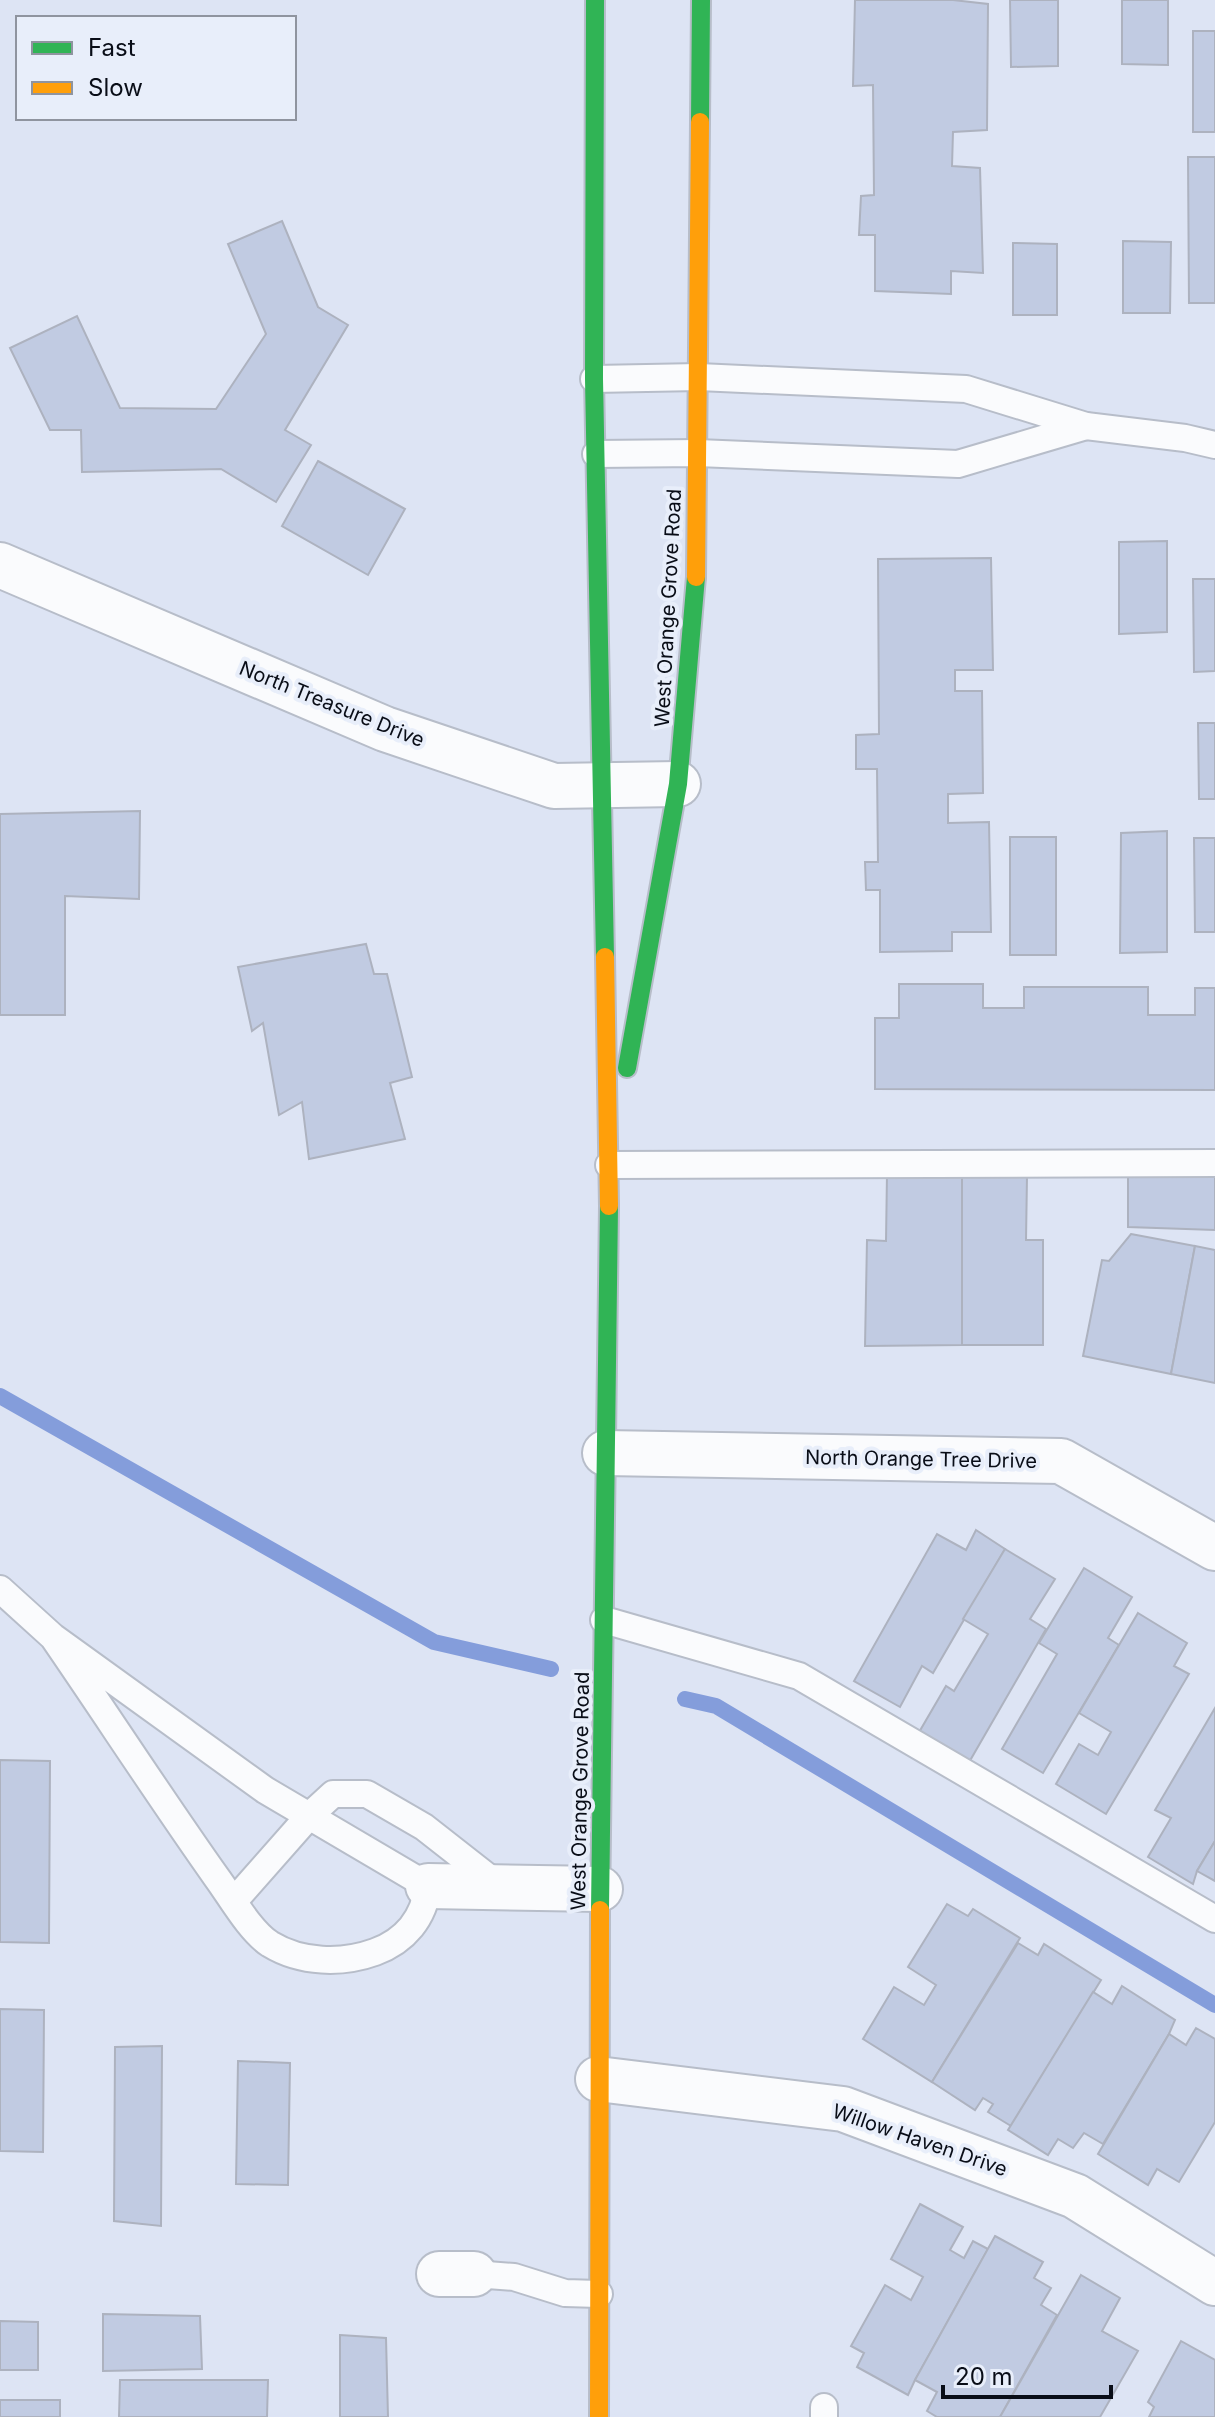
<svg xmlns="http://www.w3.org/2000/svg" width="1215" height="2417" viewBox="0 0 1215 2417" font-family="Inter,sans-serif">
<style>
.lines{fill:none;stroke-linecap:round;stroke-linejoin:round}
.stream{stroke:#849ddb;stroke-width:16}
.building{fill:#c1cbe2;stroke:#adb2bf;stroke-width:2}
.lane-casing{stroke:#b7bdc9;stroke-width:30}
.street-casing{stroke:#b7bdc9;stroke-width:48}
.fast-casing{stroke:#b7bdc9;stroke-width:22}
.slow-casing{stroke:#b7bdc9;stroke-width:22}
.lane{stroke:#fafbfd;stroke-width:26}
.street{stroke:#fafbfd;stroke-width:44}
.fast{stroke:#30b455;stroke-width:18}
.slow{stroke:#ff9f0a;stroke-width:18}
.labels{text-anchor:middle;dominant-baseline:central;stroke-width:8;stroke-linejoin:round;paint-order:stroke}
.street-label{font-size:20px;fill:#090d17;stroke:#e8eefa}
</style>
<rect width="100%" height="100%" fill="#dde4f4"/>
<g class="lines">
<g class="stream">
<polyline points="0,1396 434,1642 551,1669"/>
<polyline points="685,1699 716,1706 1215,2005"/>
</g>
</g>
<g class="building">
<polygon points="855,0 953,0 988,4 987,130 953,132 952,166 980,168 983,273 951,271 951,294 875,291 875,235 859,235 861,196 874,195 873,85 853,86"/>
<polygon points="1010,0 1058,0 1058,66 1011,67"/>
<polygon points="1122,0 1168,0 1168,65 1122,64"/>
<rect x="1193" y="31" width="22" height="101"/>
<polygon points="1188,157 1215,157 1215,303 1189,303"/>
<polygon points="282,221 318,307 348,325 285,430 311,445 276,502 221,469 82,472 81,430 50,430 10,348 77,316 120,408 216,409 266,334 228,244"/>
<polygon points="1123,241 1171,242 1170,313 1123,313"/>
<polygon points="1013,243 1057,244 1057,315 1013,315"/>
<polygon points="318,461 405,509 368,575 282,526"/>
<polygon points="1167,541 1167,632 1119,634 1119,542"/>
<polygon points="991,558 993,670 955,670 955,691 982,691 983,793 948,794 948,823 989,822 991,932 952,932 952,951 880,952 880,890 866,890 865,862 878,862 877,769 856,769 856,735 879,734 878,559"/>
<polygon points="1193,579 1215,579 1215,671 1194,672"/>
<polygon points="1198,723 1215,723 1215,799 1199,799"/>
<polygon points="140,811 139,899 65,896 65,1015 0,1015 0,814"/>
<polygon points="1167,831 1167,952 1120,953 1121,833"/>
<rect x="1010" y="837" width="46" height="118"/>
<polygon points="1194,838 1215,838 1215,932 1195,932"/>
<polygon points="366,944 374,974 387,974 412,1077 390,1083 405,1139 309,1159 302,1102 279,1115 263,1023 252,1031 238,967"/>
<polygon points="899,984 983,984 983,1008 1024,1008 1024,987 1148,987 1148,1015 1195,1015 1195,988 1215,988 1215,1090 875,1089 875,1018 899,1018"/>
<polygon points="1128,1172 1215,1174 1215,1230 1128,1227"/>
<polygon points="887,1174 962,1175 962,1345 865,1346 867,1240 886,1241"/>
<polygon points="962,1175 1027,1176 1026,1240 1043,1240 1043,1345 962,1345"/>
<polygon points="1131,1234 1195,1246 1171,1374 1083,1356 1102,1260 1109,1261"/>
<polygon points="1195,1246 1215,1250 1215,1383 1171,1374"/>
<polygon points="976,1530 1005,1549 933,1673 922,1666 900,1707 854,1681 937,1534 966,1550"/>
<polygon points="1005,1549 1055,1579 1030,1619 1046,1629 968,1764 918,1734 946,1686 954,1691 988,1634 963,1619"/>
<polygon points="1084,1568 1132,1597 1108,1638 1119,1645 1043,1773 1002,1749 1057,1654 1039,1643"/>
<polygon points="1138,1613 1187,1643 1174,1666 1189,1674 1106,1814 1056,1784 1079,1744 1098,1755 1111,1732 1079,1713"/>
<polygon points="1215,1708 1215,1841 1197,1871 1193,1884 1148,1857 1171,1818 1155,1810"/>
<polygon points="0,1760 50,1761 49,1943 0,1942"/>
<polygon points="1215,1841 1215,1881 1197,1871"/>
<polygon points="947,1904 968,1916 973,1909 1020,1938 932,2082 863,2039 894,1987 924,2005 936,1985 908,1967"/>
<polygon points="1018,1943 1038,1955 1044,1944 1101,1980 1011,2126 988,2112 993,2104 983,2098 975,2110 932,2082"/>
<polygon points="1122,1986 1175,2020 1169,2034 1103,2144 1084,2133 1073,2148 1058,2139 1048,2155 1008,2130 1093,1992 1112,2004"/>
<polygon points="0,2009 44,2010 43,2152 0,2151"/>
<polygon points="1196,2028 1215,2039 1215,2122 1179,2182 1157,2169 1148,2185 1098,2154 1169,2034 1186,2045"/>
<polygon points="162,2046 161,2226 114,2221 115,2047"/>
<polygon points="238,2061 290,2063 288,2185 236,2184"/>
<polygon points="920,2204 963,2227 950,2250 964,2258 973,2241 988,2249 915,2380 908,2395 857,2367 864,2353 851,2346 885,2285 911,2300 923,2277 891,2259"/>
<polygon points="995,2236 1043,2262 1034,2278 1051,2288 1041,2305 1057,2315 1000,2417 937,2417 927,2411 937,2392 915,2380"/>
<polygon points="1081,2275 1120,2298 1102,2331 1138,2351 1100,2417 1000,2417"/>
<polygon points="103,2314 200,2316 202,2369 103,2371"/>
<polygon points="0,2321 38,2322 38,2370 0,2370"/>
<polygon points="340,2335 386,2338 388,2417 340,2417"/>
<polygon points="1181,2341 1215,2360 1215,2417 1149,2417 1154,2407 1148,2402"/>
<polygon points="120,2380 268,2380 267,2417 119,2417"/>
<rect x="0" y="2400" width="60" height="17"/>
</g>
<g class="lines">
<g class="lane-casing">
<g id="lane">
<polyline points="594,379 699,377 966,389 1086,426 1185,438 1215,445"/>
<polyline points="596,454 698,453 958,464 1086,426"/>
<polyline points="609,1165 1215,1163"/>
<path d="M0,1589l53,48 212,153 163,96c-4,32 -23,55 -53,66 -33,12 -74,11 -105,-8 -20,-13 -39,-47 -53,-66 -56,-79 -109,-161 -164,-241"/>
<polyline points="604,1620 799,1676 1215,1919"/>
<polyline points="234,1901 309,1816 333,1794 367,1794 424,1827 498,1885"/>
<polyline points="474,2274 514,2277 565,2293 599,2294"/>
<polyline points="824,2407 824,2417"/>
</g>
</g>
<g class="street-casing">
<g id="street">
<polyline points="0,565 385,729 554,786 678,784"/>
<polyline points="605,1453 1061,1461 1215,1548"/>
<polyline points="428,1886 600,1889"/>
<polyline points="598,2079 843,2109 1075,2196 1215,2283"/>
<polyline points="439,2274 474,2274"/>
</g>
</g>
<g class="fast-casing">
<g id="fast">
<polyline points="595,0 594,379 605,957"/>
<polyline points="700,122 701,0"/>
<polyline points="627,1068 678,784 696,577"/>
<polyline points="600,1910 609,1206"/>
</g>
</g>
<g class="slow-casing">
<g id="slow">
<polyline points="696,577 700,122"/>
<polyline points="605,957 609,1206"/>
<polyline points="599,2417 600,1910"/>
</g>
</g>
<use href="#lane" class="lane"/>
<use href="#street" class="street"/>
<use href="#fast" class="fast"/>
<use href="#slow" class="slow"/>
</g>
<g class="labels">
<g class="street-label">
<text transform="translate(668 608) rotate(-87)">West Orange Grove Road</text>
<text transform="translate(332 704) rotate(22)">North Treasure Drive</text>
<text transform="translate(921 1459) rotate(1)">North Orange Tree Drive</text>
<text transform="translate(580 1791) rotate(-89)">West Orange Grove Road</text>
<text transform="translate(920 2140) rotate(19)">Willow Haven Drive</text>
</g>
</g>
<rect x="16" y="16" width="280" height="104" fill="#e8eefa" stroke="#8f949f" stroke-width="2"/>
<rect x="32" y="42" width="40" height="12" fill="#30b455" stroke="#8f949f" stroke-width="2"/>
<text x="88" y="56" font-size="24" fill="#090d17">Fast</text>
<rect x="32" y="82" width="40" height="12" fill="#ff9f0a" stroke="#8f949f" stroke-width="2"/>
<text x="88" y="96" font-size="24" fill="#090d17">Slow</text>
<path d="M943 2385v12h168v-12" fill="none" stroke="#090d17" stroke-width="4"/>
<text x="955" y="2385" font-size="24" fill="#090d17" stroke="#e8eefa" stroke-width="6" paint-order="stroke">20 m</text>
</svg>
